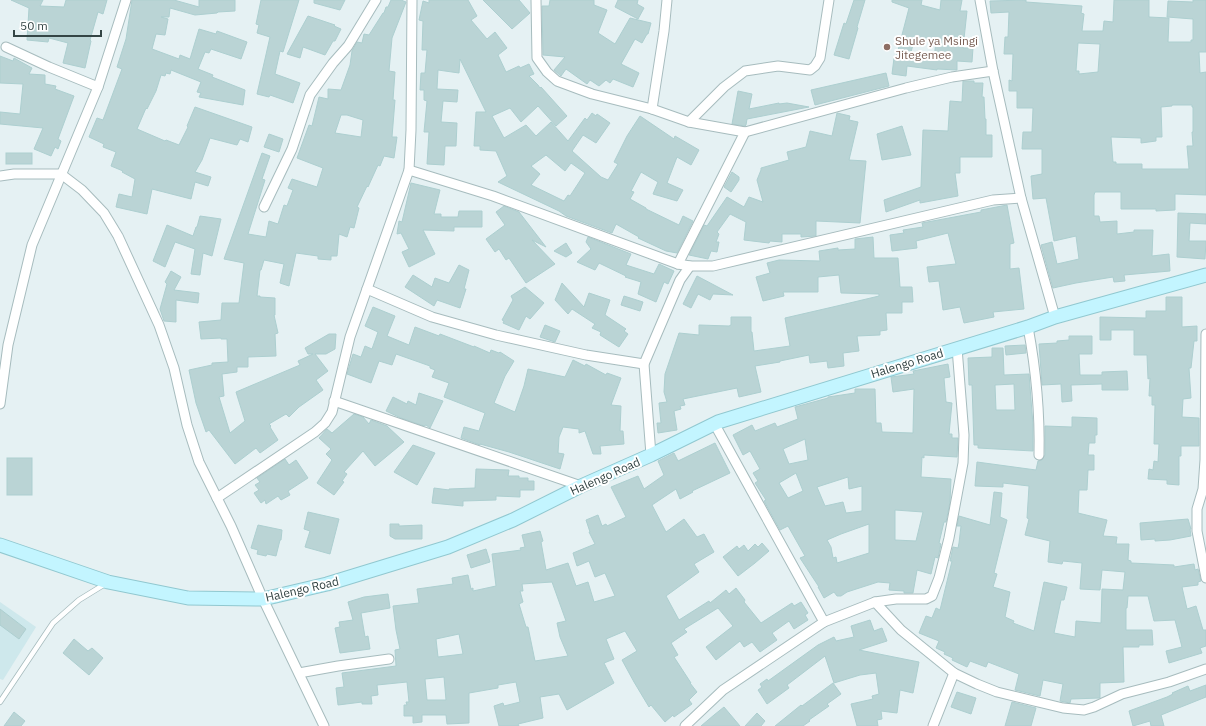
<svg xmlns="http://www.w3.org/2000/svg" width="1206" height="726" viewBox="0 0 1206 726" font-family="'IBM Plex Sans',sans-serif">
<style>
.education{fill:#cee8ec}
.building{fill:#bad4d5;stroke:#adcfd0;fill-rule:evenodd}
.lines{fill:none;stroke-linecap:round;stroke-linejoin:round}
.lane-casing{stroke:#a7bcbe;stroke-width:6}
.street-casing{stroke:#a7bcbe;stroke-width:11}
.secondary-casing{stroke:#91c8d0;stroke-width:15}
.lane{stroke:#fff;stroke-width:4.5}
.street{stroke:#fff;stroke-width:9}
.secondary{stroke:#c3f5ff;stroke-width:13}
.education-dot{fill:#8d6e63;stroke:#fff;stroke-width:1.5}
.labels{text-anchor:middle;dominant-baseline:central;stroke-width:4;stroke-linejoin:round;paint-order:stroke}
.education-label{font-size:12px;fill:#785e54;stroke:#fff;text-anchor:start}
.street-label{font-size:12px;fill:#344545;stroke:#fff}
</style>
<rect width="100%" height="100%" fill="#e5f1f3"/>
<polygon class="education" points="0,602 36,627 3,680 0,679"/>
<g class="building">
<polygon points="11,0 43,0 40,6 64,7 66,0 107,0 103,14 98,12 90,40 91,41 85,68 63,63 68,43 49,38 48,42 27,40 29,8"/>
<polygon points="132,0 174,0 199,7 199,0 235,0 235,11 218,12 217,13 195,15 170,8 169,17 161,17 168,19 165,35 156,34 152,49 179,59 180,55 190,59 199,29 216,34 217,31 247,42 241,59 211,49 209,53 205,52 198,69 213,75 212,77 245,90 243,105 199,97 201,93 197,92 201,82 171,70 170,74 166,73 165,76 161,75 156,91 147,109 146,108 137,129 165,141 166,140 179,145 188,127 187,126 195,107 252,127 248,142 240,139 237,145 210,138 202,160 195,172 211,177 208,186 195,182 191,199 152,189 147,214 116,207 119,194 132,197 135,179 122,172 123,171 111,166 116,152 103,147 104,144 89,137 97,118 103,120 122,69 117,67 126,39"/>
<polygon points="261,0 299,0 283,52 280,51 275,74 300,83 293,103 270,95 269,97 257,94 270,37 257,33 259,25 256,24"/>
<polygon points="314,0 345,0 340,10 314,3"/>
<path d="M391,0h10l5,2 -14,36 -3,33 6,1 -2,28h2l-3,37h5l-3,21 -10,-2 -4,10 -2,-1 -10,22 -1,-1 -10,21 2,1 -5,20 -4,-1 -3,10 -8,-3 -2,22h-6v4l-13,-1v-3l-22,-3 -7,33 -9,-3 4,-19 -20,-4 -3,10h-1l-3,26h3v1l15,1v17h-1l4,18 -3,1 1,22 -28,1v10h-11v5l-15,2 2,22 -5,1 11,36 15,-12 -9,-29 64,-27 -2,-4 15,-7h-5l-3,-6 24,-14h7l-1,15 -9,5h-11l13,17 -12,9 7,10 -24,17 -10,10 -3,-3 -17,10 2,2 -1,1 8,13 -18,13 -4,-5 -21,16 -26,-34 -3,2 -10,-29 -7,-33 23,-5v-2l16,-1 -1,-23h-6v-1l-20,1 -2,-17 22,-2 1,-17h17l5,-40 -20,-4 38,-106 8,3 -8,23 3,1 -17,54 18,3 3,-16 9,3 6,-19 3,1 6,-16 -5,-2 4,-9 25,8 6,-19 -26,-10 12,-33 3,1 7,-29 9,2v-10l13,1 9,-25 2,-14 5,-9 5,1 2,-9 5,1 14,-22h1l2,-6h2zM341,115h6l16,5 -2,17 -26,-4z"/>
<path d="M429,0h39l9,16 -6,4 16,19 8,-7 12,16 -9,7 8,17 13,-6 1,2 9,-4 5,10 -5,2 9,9 2,3 1,-1 26,29 -11,10 -18,-20 -17,16 -11,-14 -18,8 12,22 22,-13 10,11 15,-14 17,19 17,-23 2,2 5,-7 4,3 1,-2 13,9 -14,20 -13,-8 -11,16 29,26 7,3 10,-16 -4,-2 13,-26 13,-20 34,23 1,-3 24,14 -8,15 -14,-8 -10,26 16,7 -6,11 -24,-7 5,-12 -17,-10 -10,19 3,1 -4,7 16,9v1l33,16 4,-9 10,5 -16,32 -11,-2 -28,-13 1,-1 -23,-13 -4,9 -46,-17 -7,-5 -61,-29 9,-6 -11,-25 -16,-1v-4h-6l2,-34h10l-26,-53 -1,14 -21,-3 -1,19 21,1 -1,12 -14,-1 -2,21 16,1 -1,23h-11l-1,19 -17,-1 2,-32h-5l3,-31 -3,-1v-10h-4l1,-17h4l2,-23h-5l1,-29 -4,-1 4,-19 6,2zM546,155l19,16 6,-8 14,10 -15,23 -2,-1 -4,6 -33,-16 9,-11 -9,-8z"/>
<polygon points="483,0 519,0 530,13 512,29"/>
<polygon points="550,0 594,0 594,5 607,10 598,33 615,44 630,18 651,23 648,34 647,34 642,43 635,39 621,64 639,73 633,87 613,79 610,83 606,80 599,86 590,80 587,84 566,69 561,76 554,70 565,57 543,55 542,6 549,6"/>
<polygon points="618,0 638,0 637,4 644,8 638,19 615,7"/>
<polygon points="854,0 865,0 857,27 858,28 849,59 834,55 844,23 846,24"/>
<path d="M892,0h30l-1,5 19,5 1,-10h21l-2,11h7l-4,37h10l-1,14 -15,-1v9l-20,-1v1l-30,-4 -1,10 -14,-2 2,-16h2l13,-50 -17,-6zM915,37l21,4 -2,18 -24,-3z"/>
<path d="M1026,0v2l56,4 -1,7 3,1 -2,17h21l1,-10 9,1 1,-22h35v17l20,1 -1,24h23v-2h2v-21l-26,-2 1,-16 25,1v-2h13v52h-7l1,21 6,-1v123l-31,-1v16l-19,1v-2h-35v-17h-26l-1,3v21h5l1,6 17,-1v13l17,-2v-2h19l-1,26 17,-2 1,17 -46,4 1,6 -11,1 -1,-5 -37,6 -23,5 -12,-43 11,-3 5,22 22,-5 -3,-23 -22,5 -8,-43 -13,1 -2,-23 11,-2v-25h-20l1,-17h9l1,-24h-16v-17h-8v-11l3,1 1,-27h-9l1,-17h3l1,-25 -18,1 -1,-12zM1078,43l22,1 -2,28 -19,2v-3h-3zM1172,105h20v2h1v25h-1l1,14h-6l2,23h-47v-5h-26v-2h-3l-2,-25 30,1v5l15,-2v-4h6l-1,-30 11,-1z"/>
<polygon points="308,16 335,25 334,26 341,29 335,41 333,41 325,55 303,47 300,58 287,54"/>
<polygon points="0,56 13,61 14,58 32,68 29,74 45,75 45,84 56,86 55,89 74,96 58,139 61,141 58,149 55,147 51,156 34,149 43,128 0,124 0,112 20,114 23,84 0,83"/>
<polygon points="886,73 889,86 815,105 811,90"/>
<polygon points="963,81 974,81 974,83 983,83 982,97 984,97 985,119 986,119 986,135 992,135 992,157 960,157 960,173 955,173 958,196 920,203 920,200 886,212 884,200 921,187 923,130 948,131 950,101 962,102"/>
<polygon points="738,91 752,94 749,109 779,103 779,104 787,103 809,107 747,119 746,125 745,126 732,124"/>
<polygon points="837,113 850,116 849,120 858,122 849,160 866,161 860,223 816,221 816,236 801,237 801,234 782,234 782,242 770,241 769,243 744,240 746,222 730,214 717,232 719,234 716,242 719,242 717,252 711,251 708,259 689,255 704,225 707,226 727,197 744,207 749,197 763,202 757,180 761,170 761,168 789,160 787,152 806,147 810,131 832,136"/>
<polygon points="902,126 911,155 882,160 877,134"/>
<polygon points="269,134 283,139 279,152 264,147"/>
<rect x="6" y="153" width="26" height="11"/>
<polygon points="732,172 739,177 739,180 731,192 724,187"/>
<polygon points="411,183 440,190 434,214 441,214 441,217 458,217 459,211 482,211 482,227 454,227 454,231 423,230 435,254 409,267 402,252 409,249 401,233 397,234 399,221 402,222"/>
<polygon points="1007,205 1014,243 1010,244 1010,269 1019,268 1024,309 993,312 994,317 964,323 960,307 943,310 939,281 929,282 927,267 956,264 948,233 916,241 917,248 892,251 890,235 904,233 903,230 923,227 922,223 981,212 981,210"/>
<polygon points="504,206 519,212 546,247 532,240 555,264 526,283 509,258 506,260 499,249 495,252 486,239 505,225 496,212"/>
<polygon points="1178,213 1206,214 1206,224 1190,223 1189,241 1206,241 1205,259 1177,257"/>
<polygon points="200,216 221,219 212,256 203,253 200,275 191,274 195,249 175,242 165,267 153,261 167,225 193,236 196,227 197,227"/>
<polygon points="588,237 631,254 626,265 654,274 659,264 674,271 668,284 664,282 656,302 638,294 641,282 625,277 626,276 599,263 595,270 577,262 591,249 586,242"/>
<polygon points="873,237 874,258 898,258 900,287 912,287 913,302 902,302 902,313 886,313 887,330 880,331 880,335 857,336 859,351 843,353 844,366 828,368 827,361 810,363 809,355 780,361 780,362 755,366 761,392 739,397 737,388 683,399 685,405 680,406 681,409 674,411 677,430 658,433 657,423 661,423 659,403 667,402 664,392 665,374 679,333 699,335 699,325 729,326 731,325 731,317 751,317 751,332 752,332 754,351 790,346 785,318 837,306 879,296 879,294 841,293 839,275 818,277 818,292 783,292 784,296 763,301 756,277 770,273 767,263 779,260 820,261 819,251 838,248 838,250 855,249 855,239"/>
<polygon points="566,243 572,253 566,257 554,251"/>
<polygon points="459,265 469,270 464,289 466,289 460,308 437,300 434,306 405,287 413,275 432,287 435,278 449,283"/>
<polygon points="171,271 181,277 174,290 199,293 198,303 176,300 176,322 164,321 160,309 167,284 165,282"/>
<polygon points="697,276 733,295 713,294 710,300 698,294 691,308 683,304"/>
<polygon points="562,283 584,307 589,293 610,300 605,315 626,329 624,331 628,334 619,347 600,335 601,332 592,328 595,324 572,309 568,314 555,300"/>
<polygon points="525,287 544,303 530,319 526,316 519,330 503,323 504,321 502,320 513,300 511,296"/>
<polygon points="624,296 643,302 640,311 621,305"/>
<polygon points="1166,297 1182,297 1182,327 1197,326 1197,341 1194,341 1191,368 1189,368 1191,398 1183,399 1182,417 1199,418 1199,446 1181,446 1181,456 1179,456 1179,485 1167,484 1167,480 1148,479 1149,469 1153,470 1154,461 1158,462 1159,444 1154,444 1155,405 1152,405 1152,396 1149,396 1150,378 1148,379 1147,355 1134,355 1134,330 1111,330 1111,340 1100,340 1100,317 1146,318 1146,311 1166,311"/>
<polygon points="373,307 395,316 387,336 409,345 415,327 439,336 440,334 474,347 474,346 490,353 491,350 499,353 500,352 514,361 505,376 494,403 515,412 524,386 528,369 565,377 573,360 585,366 586,364 606,375 607,373 621,378 611,405 621,406 620,431 623,431 624,444 600,446 601,454 593,454 585,431 579,433 579,429 563,427 559,437 558,453 564,454 560,469 509,452 480,444 480,445 461,438 464,427 479,431 485,413 444,397 449,383 432,377 435,370 430,368 430,366 396,354 392,365 379,361 371,383 347,374 353,354 361,357 365,346 372,349 378,332 365,326"/>
<polygon points="545,325 560,331 555,342 540,337"/>
<polygon points="1069,336 1092,336 1092,354 1079,354 1080,375 1102,375 1102,372 1127,371 1128,390 1102,390 1102,384 1071,385 1072,401 1062,402 1061,384 1042,385 1039,344 1057,343 1057,341 1069,340"/>
<polygon points="1025,345 1026,353 1006,355 1005,346"/>
<path d="M992,348h11l1,27 25,-1 4,51v26l-55,-3v-3h-4l-2,-60h-3l-1,-27 24,-1zM1014,384l1,26h-19l-1,-25z"/>
<path d="M948,364l2,13 -6,1 2,24 6,1 -3,31h3v4h6l-1,19 -33,-2v3l-2,-1 -1,20 30,2 -1,23 -4,20h-2l-5,21 2,1 -3,14 -3,-1 -4,17 -14,-4 -4,23h-9v-2l-15,-1 1,-7 -12,-1 -31,10 -6,4h-4l-3,-4 -10,6 -6,-11h1l-19,-29 5,-2 -17,-30 -8,4 -16,-29 2,-1 -11,-17 3,-2 -5,-8 7,-4 -10,-18 -7,4 -10,-20 19,-10 3,6 20,-8 2,4 21,-8 -3,-12 33,-9v-1l27,-4v-4h20l1,34h5l1,9 31,1 1,-44 -21,3 -2,-15 23,-3 -1,-3zM805,439l3,21 -19,4 -6,-15zM796,473l7,18 -15,7 -9,-15zM848,477l1,12 13,-3v25l-16,2 -3,-11 -18,4 -8,-19zM895,510l28,2 -7,29 -21,-1zM869,524v29l-32,10 -1,-6 -3,1 -2,-11 -4,-7 14,-6z"/>
<polygon points="419,393 443,401 430,428 426,425 424,426 401,418 386,411 393,397 407,404 408,401 416,405"/>
<polygon points="354,414 363,417 369,424 371,420 387,426 404,442 375,466 363,451 344,472 347,474 342,481 344,482 334,495 317,483 332,460 326,454 331,449 319,438 327,429 332,433"/>
<polygon points="1072,417 1097,418 1097,435 1095,435 1095,443 1089,443 1088,455 1094,455 1094,470 1088,470 1087,490 1079,490 1078,513 1107,520 1103,536 1117,537 1116,544 1129,544 1128,560 1131,561 1131,563 1174,565 1174,567 1194,564 1195,570 1198,569 1201,581 1198,582 1198,585 1182,587 1187,609 1196,606 1203,630 1206,630 1206,646 1200,648 1202,653 1169,663 1166,651 1182,647 1175,620 1154,621 1148,596 1128,596 1127,608 1126,608 1126,630 1152,630 1153,645 1139,645 1139,647 1123,647 1124,682 1100,683 1100,698 1071,699 1070,703 1060,701 1063,684 1043,680 1040,696 1015,690 1019,674 988,662 986,667 970,661 967,667 952,660 953,658 944,654 945,652 936,648 939,641 919,633 926,616 932,618 936,608 940,610 952,561 950,561 953,547 958,548 959,543 961,526 957,526 959,516 990,525 994,492 1002,493 1000,517 1007,520 994,573 997,574 993,587 1010,592 1005,617 1014,621 1013,623 1034,631 1044,582 1067,587 1064,600 1061,600 1054,633 1075,637 1076,621 1101,623 1102,589 1123,590 1125,572 1102,570 1100,590 1080,589 1082,563 1063,561 1062,564 1048,562 1050,541 1025,535 1029,519 1027,518 1029,486 1003,483 1003,487 975,486 977,462 1036,470 1038,461 1042,460 1045,455 1045,426 1072,427"/>
<path d="M715,443l15,30 -38,18 1,1 -13,7 -4,-10 -24,16 14,27 18,-13 13,18 7,-3 10,18 -20,12 5,8 -33,24 13,24 30,-19 1,2 16,-13 3,4 7,-6 9,12 -1,2 17,21 31,-20 2,3 7,-4 7,11 -3,2 3,5 -14,9 -5,-8 -17,12 5,7 -17,12 -8,-10 -8,5 -4,-6 -24,19 -10,-13 27,-21 -15,-18 -34,21 3,3 -16,11 7,12 -4,2 17,26h-1l7,9 -8,8 3,4 -18,13 -1,-2 -8,7 -14,-17 -2,2 -15,-25 -12,-22 15,-9 -12,-20 -19,8 8,20 -10,4 10,20 -47,27 -8,-16 -19,3 3,21 -25,6 1,2h-20l-5,-20 9,-3 1,3 16,-4 -4,-20 -18,3v3l-29,5v30l-22,1 -1,-9h-24v7l-9,1v-7h-9v-11h3l-1,-3h3l-2,-20 -30,3 1,10 -7,1 1,8h-10v-2l-24,3 -2,-17 8,-1 -2,-14 54,-7 -1,-16 5,-1 -4,-19 -3,-24 26,-3 -2,-14 36,-5 -1,-6 16,-3 3,14 2,-1v3l23,-5 -4,-32 29,-4 -1,-2 5,-1 -3,-12 18,-4 3,10 -2,1 5,28 22,-7 8,23 12,-4 6,20 21,-6 -10,-23 -10,4 -6,-16 -12,5 -4,-13 22,-9 -6,-12h1l-4,-12 12,-5 4,11 4,-2 1,2 19,-9 -15,-30 27,-11 6,13 20,-14 -6,-14 16,-8 4,8zM552,582l14,39 -9,2 3,14 8,19 -33,5 -7,-34h-2l-7,-23 4,-2 -3,-11h3l-1,-7zM459,634l4,20 -25,3 -2,-18zM444,677l2,23h-19l-2,-21z"/>
<polygon points="413,445 435,453 417,485 394,472"/>
<rect x="7" y="458" width="25" height="37"/>
<polygon points="285,459 289,465 296,460 308,478 288,491 290,495 281,500 278,496 266,504 265,500 261,503 254,493 259,490 255,485 260,482 257,478"/>
<polygon points="476,469 509,470 508,476 519,476 519,478 528,478 528,481 534,481 534,490 520,490 520,497 496,496 496,500 463,501 463,506 432,503 434,488 449,490 449,489 475,488"/>
<polygon points="308,512 339,519 330,554 305,547 310,531 304,529"/>
<polygon points="1188,519 1191,529 1190,529 1191,536 1170,540 1155,541 1155,539 1141,540 1140,523"/>
<polygon points="390,524 399,524 399,526 422,525 422,539 395,539 390,536"/>
<polygon points="258,525 282,530 281,540 280,540 276,556 267,554 266,556 257,554 258,550 251,548"/>
<polygon points="762,543 769,551 755,563 738,576 723,557 737,546 739,549 744,545 748,551 755,544 758,547"/>
<polygon points="486,549 490,562 471,568 467,555"/>
<polygon points="388,594 390,608 361,613 365,637 368,636 370,649 340,653 335,628 340,627 339,622 353,620 348,602 364,597"/>
<polygon points="0,609 26,629 19,639 0,625"/>
<polygon points="870,620 874,631 882,628 887,641 859,650 919,662 913,693 900,690 897,713 881,711 882,719 877,720 878,726 857,726 851,704 873,699 872,696 879,694 876,673 860,675 834,683 825,656 787,685 789,688 767,704 758,690 762,687 760,684 767,679 768,681 818,645 834,637 836,641 854,637 851,626"/>
<polygon points="74,639 88,651 92,648 103,658 89,675 63,653"/>
<polygon points="833,683 841,694 827,704 829,706 809,720 810,721 803,726 775,726 801,705 802,706"/>
<polygon points="1206,685 1206,697 1161,715 1164,726 1151,726 1150,721 1133,726 1129,711 1167,697 1173,694 1172,693 1188,686 1190,691"/>
<polygon points="957,692 976,698 971,714 951,707"/>
<polygon points="1012,702 1036,708 1031,726 1005,726"/>
<polygon points="724,707 740,726 701,726 714,715"/>
<polygon points="14,712 25,721 21,726 4,726"/>
<polygon points="757,713 765,721 761,726 745,726"/>
</g>
<g class="lines">
<g class="lane-casing">
<polyline id="lane" points="0,702 53,623 79,600 105,584"/>
</g>
<g class="street-casing">
<g id="street">
<polyline points="536,0 537,58 547,72 557,81 592,94 652,109 689,122 745,132 906,88 952,77 993,71"/>
<polyline points="980,0 993,71 1021,198 1055,317"/>
<polyline points="6,47 49,67 98,87"/>
<polyline points="652,109 664,31 667,0"/>
<polyline points="689,122 724,87 745,71 778,66 810,70 815,66 820,58 829,0"/>
<polyline points="409,170 493,196 678,264 690,266 713,266 993,200 1021,198"/>
<polyline points="0,176 14,174 61,174 82,190 104,213 118,236 159,325 174,368 187,425 199,462 231,526 263,599 324,726"/>
<polyline points="264,207 292,149 310,95 333,63 348,46 376,0"/>
<polyline points="678,264 745,132"/>
<polyline points="367,289 432,317 496,335 586,355 644,364"/>
<path d="M1028,327c8,43 12,84 11,128"/>
<polyline points="1206,334 1205,460 1203,489 1197,509 1197,531 1206,578"/>
<polyline points="334,401 581,486"/>
<polyline points="0,404 8,345 32,245 98,87 126,0"/>
<polyline points="714,423 824,622"/>
<polyline points="651,455 644,364 680,280 690,266"/>
<polyline points="217,498 315,432 325,423 332,412 350,337 409,170 411,130 412,0"/>
<polyline points="875,602 901,630 954,673 977,684 997,692 1063,708 1084,710 1094,707 1122,694 1169,682 1206,669"/>
<polyline points="299,673 338,666 389,659"/>
<polyline points="685,726 723,690 824,622 875,602 896,599 926,599 932,596 939,578 949,538 963,463 964,435 957,348"/>
<polyline points="933,726 954,673"/>
</g>
</g>
<g class="secondary-casing">
<polyline id="secondary" points="0,545 108,582 188,598 263,599 327,584 448,547 513,520 581,486 651,455 718,422 1028,327 1055,317 1206,275"/>
</g>
<use href="#lane" class="lane"/>
<use href="#street" class="street"/>
<use href="#secondary" class="secondary"/>
</g>
<circle class="education-dot" cx="887" cy="47" r="4"/>
<g class="labels">
<g class="education-label">
<text x="895" y="40">Shule ya Msingi<tspan x="895" dy="14">Jitegemee</tspan></text>
</g>
<g class="street-label">
<text transform="translate(907 363) rotate(-17)">Halengo Road</text>
<text transform="translate(605 476) rotate(-24)">Halengo Road</text>
<text transform="translate(302 589) rotate(-13)">Halengo Road</text>
</g>
</g>
<path d="M14 30v6h87v-6" fill="none" stroke="#344545" stroke-width="2"/>
<text x="20" y="30" font-size="12" fill="#344545" stroke="#ffffff" stroke-width="3" paint-order="stroke">50 m</text>
</svg>
